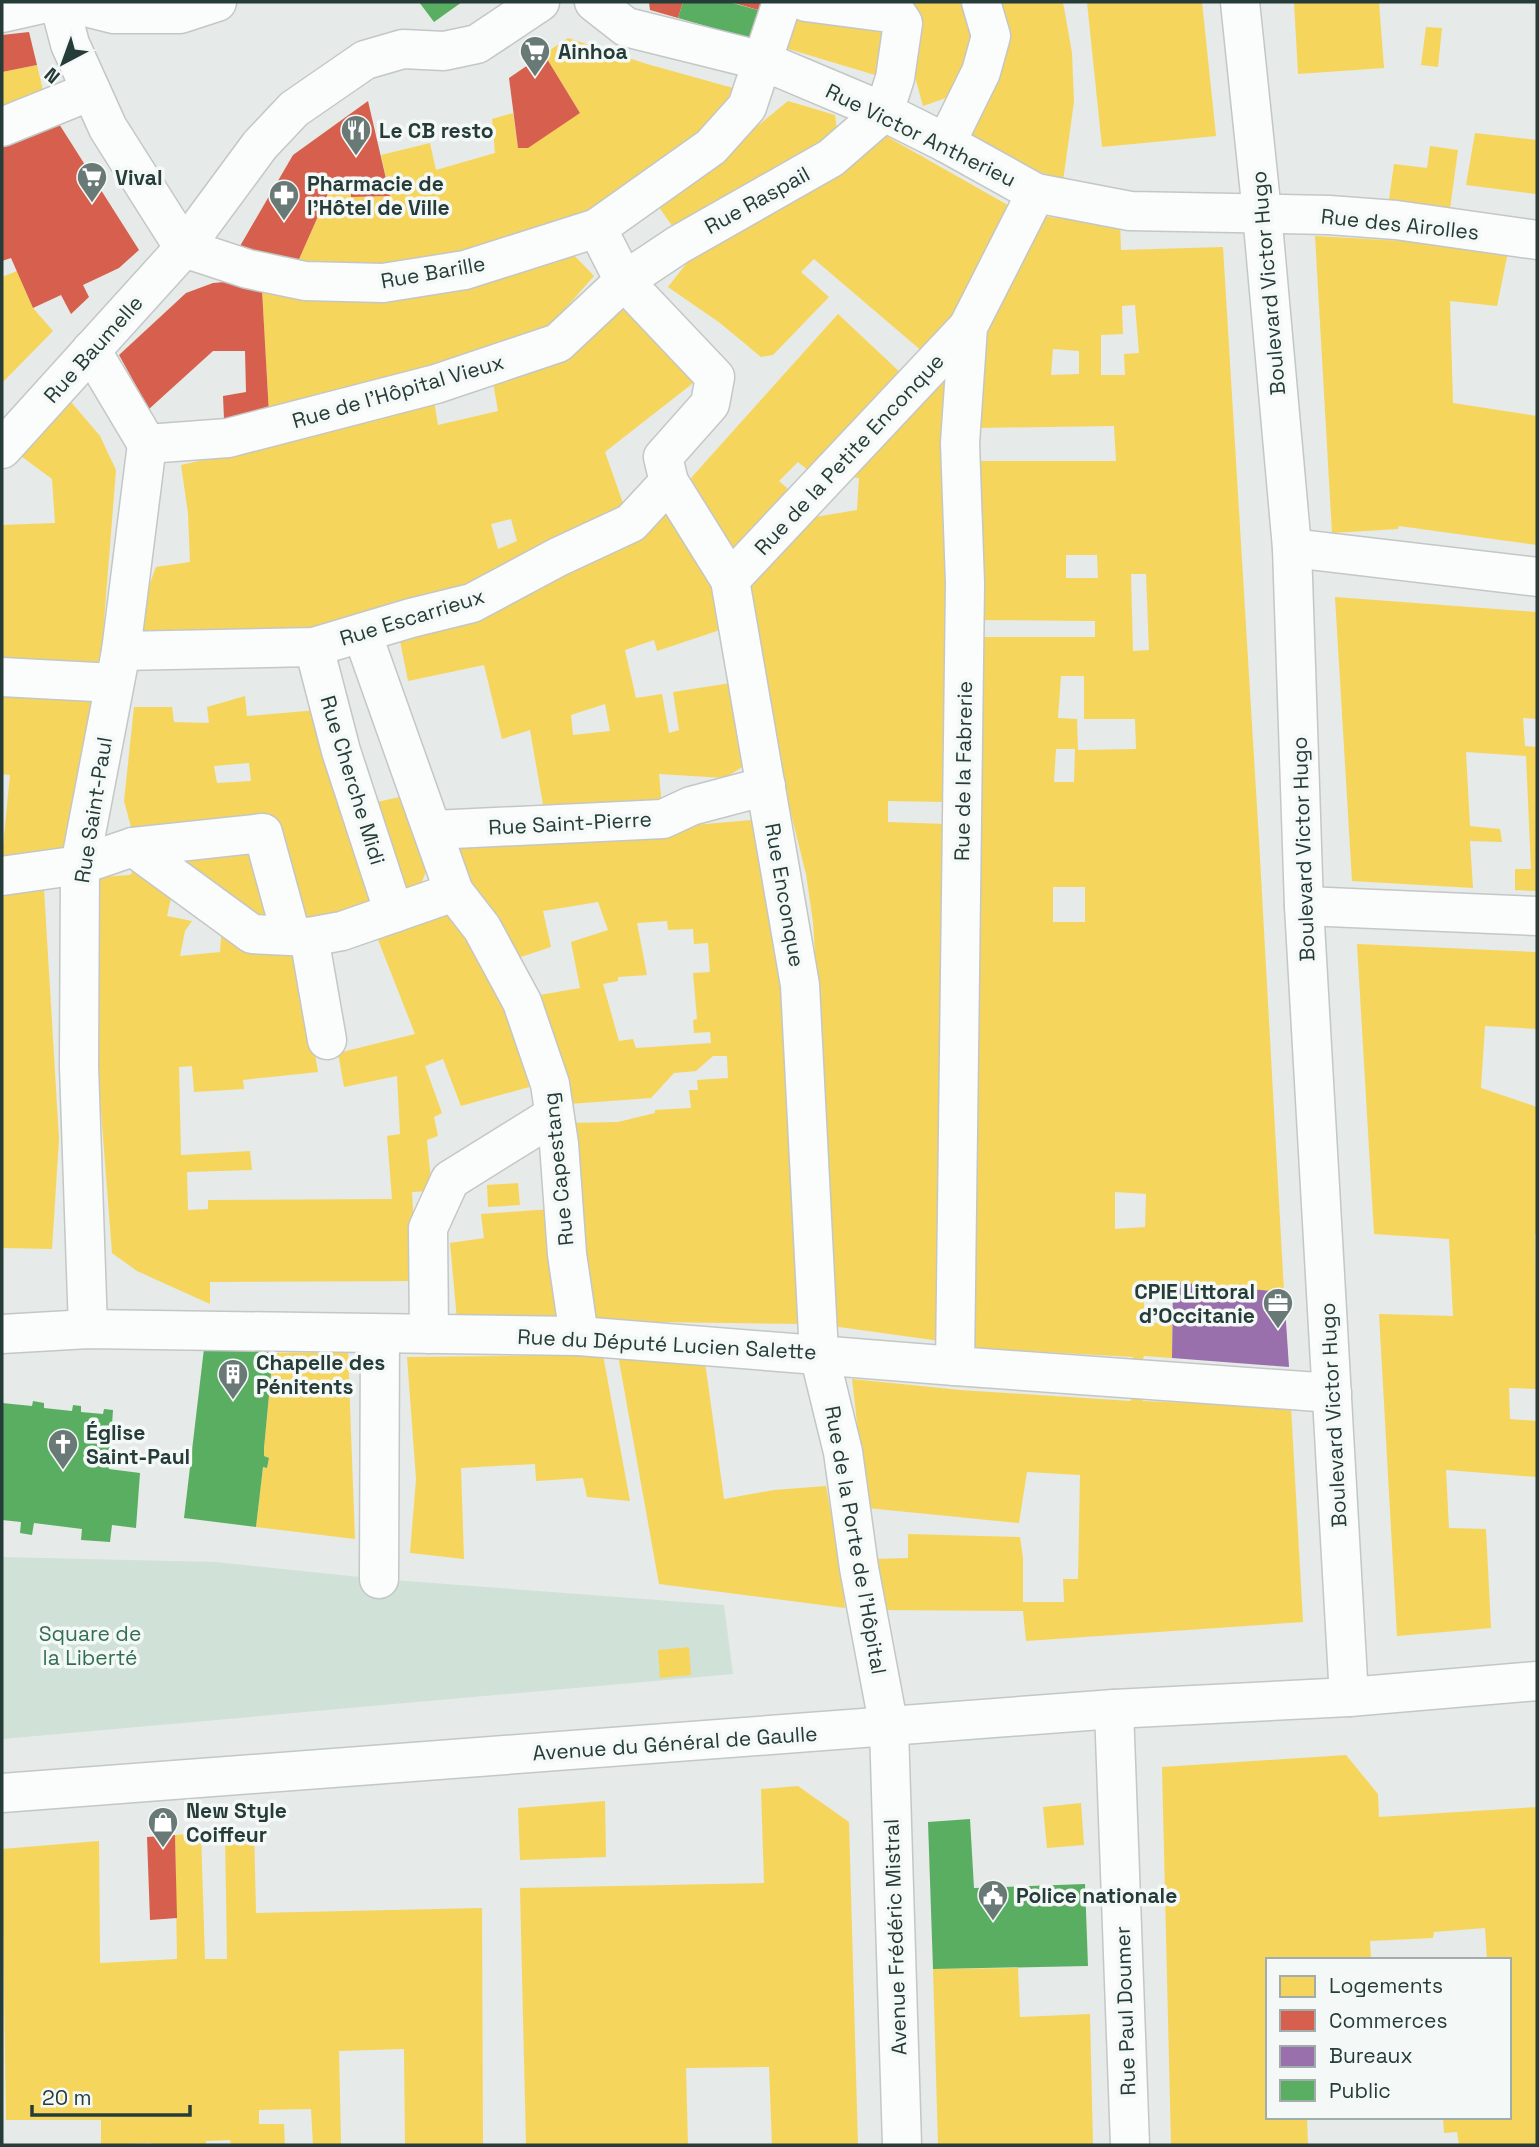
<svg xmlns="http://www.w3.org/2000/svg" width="1539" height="2147" viewBox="0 0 1539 2147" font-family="'Space Grotesk',sans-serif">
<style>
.green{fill:#d0e2d7}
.homes{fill:#f6d55c;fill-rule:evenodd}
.shops{fill:#d6604d}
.offices{fill:#9970ab}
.public{fill:#5aae61}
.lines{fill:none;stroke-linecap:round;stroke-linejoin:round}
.street-casing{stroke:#c3c7c5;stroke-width:41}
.secondary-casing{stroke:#c2c8c5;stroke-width:41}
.street{stroke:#fbfcfc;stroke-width:38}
.secondary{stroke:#fbfcfc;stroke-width:38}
.labels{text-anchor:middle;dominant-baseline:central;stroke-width:7;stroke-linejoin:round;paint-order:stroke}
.poi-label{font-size:21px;font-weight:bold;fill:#253c38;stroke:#f4f9f7;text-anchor:start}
.street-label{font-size:21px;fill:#253c38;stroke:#f4f9f7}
.park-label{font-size:21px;fill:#326f4f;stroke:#f4f9f7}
</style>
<rect width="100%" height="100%" fill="#e6eae8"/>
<polygon class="green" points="2,1557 215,1562 379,1579 724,1605 733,1674 2,1739"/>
<g class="homes">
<polygon points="886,2 971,2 979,36 966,91 923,106 911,62"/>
<polygon points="992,2 1063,2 1072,53 1074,102 1063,181 1006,158 970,135"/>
<polygon points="1087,2 1202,2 1216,136 1102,147"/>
<polygon points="1294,2 1379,2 1384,68 1298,74"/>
<polygon points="793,7 896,19 885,78 785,48"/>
<polygon points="1426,27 1442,28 1438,67 1421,65"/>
<polygon points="568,38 647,64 733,88 714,125 630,193 562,223 436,263 296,266 327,196 329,189 328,183 351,183 351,197 390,196 381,155 430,143 436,170 495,153 492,119 513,113 518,148 524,148 580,113 544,54"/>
<polygon points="37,65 45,99 2,114 2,72"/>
<polygon points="788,101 835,115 838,139 677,233 654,200 721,156"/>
<polygon points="1475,133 1537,140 1536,194 1466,185"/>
<polygon points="886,136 1013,208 978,288 923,352 814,259 801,272 829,297 773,355 761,357 720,323 668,287 697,250 828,167"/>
<polygon points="1430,146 1458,150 1450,209 1389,200 1394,164 1427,168"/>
<path d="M1034,215l31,4 55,3 1,28 102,-3 36,593 25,452 -140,-11v41l28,2v34l-28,-2 -2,6 -10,-1 1,-4 -162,-9 9,-711h115v-16l-116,-1 -6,-159h143l-2,-35 -140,2 6,-85zM1135,305l4,48 -15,1 1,21h-24v-40l22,-1 -1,-28zM1053,349l26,2v23l-28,1zM1066,555h31l1,23h-32zM1131,574h15l3,76 -16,1zM1061,676h23v43h51l1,30 -58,1 -1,-31 -19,-1zM1056,749h19l-1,33h-20zM1053,887h32v35h-32zM1115,1192l31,2 -1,33 -30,2z"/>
<polygon points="1315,236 1509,247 1497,306 1450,301 1453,403 1537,416 1537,545 1399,526 1398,529 1332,533"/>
<polygon points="569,250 594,276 549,327 512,346 269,414 262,290"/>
<polygon points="17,271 33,308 53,331 2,383 2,277"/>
<path d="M623,305l74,75 -92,72 19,54 -145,83 -144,35 -39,6 -156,3 7,-42 9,-24 34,-5 -2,-49 -7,-48 66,-15 186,-55 5,30 60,-14 -5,-29zM511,519l6,22 -19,8 -7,-25z"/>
<polygon points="838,314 903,375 814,475 798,462 779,481 796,496 726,562 691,478"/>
<polygon points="952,374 947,514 946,802 888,801 888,822 945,824 940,1341 832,1326 831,1198 813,922 806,874 770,729 741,584 815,517 857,510 859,478 842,476 887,422"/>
<polygon points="71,402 100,436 116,470 100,672 2,669 2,525 55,523 52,479 21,456"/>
<path d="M670,498l49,97 4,34 -66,22 -3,-11 -29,10 11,48 26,-4 7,39 10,-3 -6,-38 58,-9 16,81 -22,14 -66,-4 3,33 -117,9 -15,-86 -28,9 -18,-74 -76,16 -10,-50zM605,704l5,27 -37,4 -2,-20z"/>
<polygon points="1335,597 1537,612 1537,719 1523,718 1525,746 1537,747 1537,891 1515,890 1515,869 1531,869 1526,756 1466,752 1470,826 1500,829 1502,842 1470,841 1473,888 1352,881"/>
<polygon points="2,685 101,690 65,847 2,856 10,775 2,774"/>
<path d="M245,696l2,20 71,-6 64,195 -80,18 -32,-98 -136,13 -10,-37 10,-94h38l2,15 35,1 -2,-16zM249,763l2,18 -34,2 -3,-17z"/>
<polygon points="404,796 429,865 418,891 400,899 364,805"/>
<path d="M763,819l10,51 34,454 -221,-3 -16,-198 48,-1 37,-9v-3l36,-2 -2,-18h9l-1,-10 31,-2 -1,-22h-14l-17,15 -22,2 -23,25 -82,6 -35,-108 46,-8 -9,-46 37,-12 -10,-28 -55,9 8,36 -36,12 -34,-52 -28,-61zM667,921l1,9 25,-1 1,15 14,-1 2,29 -17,1 4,46 -4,1 1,13 16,-1 1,11 -75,5 -3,-9 -14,2 -16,-57 15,-3v-4l29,-2 -10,-52z"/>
<polygon points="260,840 282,924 254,920 180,864 187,848"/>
<polygon points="142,860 175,880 167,916 192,921 185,931 180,956 220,952 222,924 297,944 318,1072 243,1080 244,1089 194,1092 192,1066 179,1067 181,1155 250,1151 252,1170 187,1172 188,1210 208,1209 208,1200 392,1199 387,1136 400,1134 397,1076 344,1087 338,1053 415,1034 375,932 444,912 475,939 540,1084 461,1106 443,1059 425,1066 442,1113 434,1117 438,1136 427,1140 432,1191 412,1192 417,1281 210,1282 210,1304 137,1271 112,1253 87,931 99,877 130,875"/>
<polygon points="44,889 59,1139 52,1249 2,1248 2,892"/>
<polygon points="1357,944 1537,952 1537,1029 1485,1026 1481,1088 1537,1107 1537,1234 1535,1234 1537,1389 1509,1388 1510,1419 1537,1421 1537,1477 1446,1470 1449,1528 1486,1529 1491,1628 1397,1636 1379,1314 1453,1316 1449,1239 1374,1234"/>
<polygon points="518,1183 520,1205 488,1207 487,1185"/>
<polygon points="552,1209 562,1319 457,1320 450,1243 484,1238 481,1214"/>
<polygon points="348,1352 355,1539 256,1527 263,1467 267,1468 269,1458 264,1456 264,1448 273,1353"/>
<polygon points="603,1355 630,1501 587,1497 583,1478 536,1481 535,1464 461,1468 464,1559 410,1553 416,1479 407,1357"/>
<polygon points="618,1355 704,1355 724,1499 774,1490 826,1486 840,1562 845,1608 659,1584"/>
<polygon points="852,1379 960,1390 1131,1401 1131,1396 1143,1397 1143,1401 1291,1407 1303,1622 1026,1641 1023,1611 880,1610 874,1559 908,1558 908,1534 1020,1537 1023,1558 1023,1602 1064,1602 1063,1579 1078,1579 1080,1475 1027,1472 1019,1523 867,1508"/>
<polygon points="689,1647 691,1675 660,1678 658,1650"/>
<polygon points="1346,1755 1378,1794 1379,1817 1537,1807 1537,2145 1459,2145 1457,2132 1444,2133 1443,2117 1509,2117 1509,1960 1487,1960 1485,1928 1434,1932 1433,1938 1370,1941 1371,1960 1329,1960 1329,1957 1273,1958 1273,1960 1268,1960 1268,2117 1307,2117 1308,2145 1171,2145 1162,1767"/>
<polygon points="798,1786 849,1822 858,2145 772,2145 769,2067 686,2068 688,2145 526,2145 520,1888 764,1883 761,1789"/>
<polygon points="605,1801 606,1857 520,1860 518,1808"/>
<polygon points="1081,1803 1084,1845 1047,1848 1043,1807"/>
<polygon points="254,1829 256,1913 482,1908 483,2145 405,2145 404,2049 339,2051 341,2145 313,2145 311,2109 259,2110 259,2124 284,2124 285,2145 231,2145 230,2140 206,2141 206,2145 151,2145 151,2143 101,2145 101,2120 6,2120 2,1849 99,1841 100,1963 177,1959 175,1835 201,1833 205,1959 227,1959 225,1831"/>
<polygon points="1018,1968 1020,2017 1090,2014 1093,2145 938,2145 933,1969"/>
</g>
<g class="shops">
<polygon points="649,2 683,2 678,18 650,10"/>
<polygon points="731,2 772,2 768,13"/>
<polygon points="29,32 37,65 2,72 2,35"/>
<polygon points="544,54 580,113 528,148 518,148 509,78"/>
<polygon points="368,101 390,196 351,197 351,183 328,183 329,189 327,196 296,266 236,253 293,155"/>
<polygon points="54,116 139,250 119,268 83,285 89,297 71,314 61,295 33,308 11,258 2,261 2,139"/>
<polygon points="225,282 262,290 269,414 224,419 223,396 246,392 245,351 213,351 149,409 119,355 186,293 213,283"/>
<polygon points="175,1835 177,1918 150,1920 147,1837"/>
</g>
<polygon class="offices" points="1173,1282 1284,1292 1289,1367 1172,1358"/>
<g class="public">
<polygon points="419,2 462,2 434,22"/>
<polygon points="683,2 729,2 768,13 758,41 678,18"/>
<polygon points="205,1340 273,1353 264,1448 264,1456 269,1458 267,1468 263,1467 256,1527 184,1518"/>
<polygon points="33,1401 44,1403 44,1408 72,1411 73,1405 81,1406 81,1412 103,1414 104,1409 113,1410 109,1469 140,1473 136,1528 112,1525 110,1542 81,1540 82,1529 34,1523 32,1535 20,1533 21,1522 2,1520 2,1403 32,1406"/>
<polygon points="970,1819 974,1888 1085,1884 1088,1966 933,1969 928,1822"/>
</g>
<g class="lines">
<g class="street-casing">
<g id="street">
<polyline points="59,2 70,44 108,128 184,248 260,145 294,109 365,60 403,49 444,51 477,44 540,2"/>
<polyline points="66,2 114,14 180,14 217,2"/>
<polyline points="594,2 626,27 763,61 884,112 946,143 1036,193 1130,211 1329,215 1396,220 1537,240"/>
<polyline points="1240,2 1262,213 1292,548 1304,906 1349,1697"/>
<polyline points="2,13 51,2"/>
<polyline points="2,127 91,91"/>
<polyline points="946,143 981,72 991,36 981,2"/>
<polyline points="597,228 624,281 715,377 710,404 663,457 669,482 730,580 800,985 819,1354 843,1452 859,1568 889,1728"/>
<polyline points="147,444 228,438 436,384 558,343 624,281 678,245 831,158 884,112 895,78 903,23 897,14 806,2"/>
<polyline points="2,449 184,248 248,269 305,281 383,283 465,270 597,228 711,147 747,107 782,2"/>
<polyline points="1292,548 1537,577"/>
<polyline points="730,580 968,327"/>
<polyline points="362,633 454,892"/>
<polyline points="314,647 341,751 394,913"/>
<polyline points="121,651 314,647 411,618 472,603 558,557 631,523 669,482"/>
<polyline points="2,677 114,683"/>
<polyline points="433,830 663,819 691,806 766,786"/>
<polyline points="133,847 263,833 291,935"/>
<polyline points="2,876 80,865 133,847 252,934 309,937 342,931 454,892 482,928 522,1002 550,1084 559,1144 567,1254 579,1336"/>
<polyline points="1304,906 1537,916"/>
<polyline points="309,937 327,1040"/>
<polyline points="88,1329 79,1067 80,865 121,651 147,444 91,350"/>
<polyline points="2,1334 88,1329 579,1336 955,1366 1332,1393"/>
<polyline points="429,1334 428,1228 450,1180 553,1116"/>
<polyline points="955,1366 965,583 960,443 968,327 1036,193"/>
<polyline points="379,1579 380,1334"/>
<polyline points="1114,1709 1130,2145"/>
</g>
</g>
<g class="secondary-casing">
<g id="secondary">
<polyline points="889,1728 902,2145"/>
<polyline points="2,1793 1114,1709 1349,1697 1537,1681"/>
</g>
</g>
<use href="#street" class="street"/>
<use href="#secondary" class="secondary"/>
</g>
<defs>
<g id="supermarket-pin" transform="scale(1.575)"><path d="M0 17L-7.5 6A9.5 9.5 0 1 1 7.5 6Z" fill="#697976" stroke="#f4f9f7"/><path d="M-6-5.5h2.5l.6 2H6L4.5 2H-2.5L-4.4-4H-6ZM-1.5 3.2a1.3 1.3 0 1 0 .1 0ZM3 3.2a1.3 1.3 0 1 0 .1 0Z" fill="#fff"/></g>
<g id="restaurant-pin" transform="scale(1.575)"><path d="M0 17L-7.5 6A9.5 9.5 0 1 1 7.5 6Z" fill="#697976" stroke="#f4f9f7"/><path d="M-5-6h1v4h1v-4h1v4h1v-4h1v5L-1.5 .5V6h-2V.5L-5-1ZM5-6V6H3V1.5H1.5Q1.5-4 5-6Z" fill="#fff"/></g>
<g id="pharmacy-pin" transform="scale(1.575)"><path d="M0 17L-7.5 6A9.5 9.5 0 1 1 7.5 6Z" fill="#697976" stroke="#f4f9f7"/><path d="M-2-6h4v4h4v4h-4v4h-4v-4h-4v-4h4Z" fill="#fff"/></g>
<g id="office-pin" transform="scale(1.575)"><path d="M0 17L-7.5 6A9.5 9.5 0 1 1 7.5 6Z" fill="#697976" stroke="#f4f9f7"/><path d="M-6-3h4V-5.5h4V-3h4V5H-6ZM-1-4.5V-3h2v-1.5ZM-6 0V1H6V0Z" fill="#fff"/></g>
<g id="building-pin" transform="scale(1.575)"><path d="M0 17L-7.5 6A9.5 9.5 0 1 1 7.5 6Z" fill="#697976" stroke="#f4f9f7"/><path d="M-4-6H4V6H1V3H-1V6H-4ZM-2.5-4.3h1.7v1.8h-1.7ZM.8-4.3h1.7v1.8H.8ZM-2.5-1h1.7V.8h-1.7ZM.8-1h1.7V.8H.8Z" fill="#fff"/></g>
<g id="church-pin" transform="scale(1.575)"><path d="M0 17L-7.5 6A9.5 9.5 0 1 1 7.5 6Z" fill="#697976" stroke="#f4f9f7"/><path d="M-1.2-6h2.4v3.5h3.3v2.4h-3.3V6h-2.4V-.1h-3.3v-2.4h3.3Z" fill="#fff"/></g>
<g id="shop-pin" transform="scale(1.575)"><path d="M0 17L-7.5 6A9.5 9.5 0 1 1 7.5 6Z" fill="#697976" stroke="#f4f9f7"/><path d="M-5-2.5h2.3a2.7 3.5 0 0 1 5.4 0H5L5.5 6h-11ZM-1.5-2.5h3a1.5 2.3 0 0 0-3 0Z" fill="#fff"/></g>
<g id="civic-pin" transform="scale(1.575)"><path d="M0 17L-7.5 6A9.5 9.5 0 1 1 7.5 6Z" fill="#697976" stroke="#f4f9f7"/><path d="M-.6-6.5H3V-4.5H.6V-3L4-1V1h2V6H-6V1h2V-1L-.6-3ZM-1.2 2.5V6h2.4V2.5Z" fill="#fff"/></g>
</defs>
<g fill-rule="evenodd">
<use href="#supermarket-pin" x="535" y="51"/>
<use href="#restaurant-pin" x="356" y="130"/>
<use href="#supermarket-pin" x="92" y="177"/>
<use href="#pharmacy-pin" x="284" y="195"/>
<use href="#office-pin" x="1278" y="1303"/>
<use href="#building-pin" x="233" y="1374"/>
<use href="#church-pin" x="63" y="1444"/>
<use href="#shop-pin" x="163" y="1822"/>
<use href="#civic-pin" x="993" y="1895"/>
</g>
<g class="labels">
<g class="poi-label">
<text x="558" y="51">Ainhoa</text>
<text x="379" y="130">Le CB resto</text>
<text x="115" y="177">Vival</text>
<text x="307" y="183">Pharmacie de<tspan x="307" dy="24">l'Hôtel de Ville</tspan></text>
<text x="1255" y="1291" text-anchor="end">CPIE Littoral<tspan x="1255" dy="24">d'Occitanie</tspan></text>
<text x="256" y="1362">Chapelle des<tspan x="256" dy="24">Pénitents</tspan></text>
<text x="86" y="1432">Église<tspan x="86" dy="24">Saint-Paul</tspan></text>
<text x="186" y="1810">New Style<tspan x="186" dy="24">Coiffeur</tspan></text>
<text x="1016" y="1895">Police nationale</text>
</g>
<g class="street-label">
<text transform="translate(921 135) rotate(26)">Rue Victor Antherieu</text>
<text transform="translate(757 200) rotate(-29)">Rue Raspail</text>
<text transform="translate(1400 224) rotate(6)">Rue des Airolles</text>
<text transform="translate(433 272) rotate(-10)">Rue Barille</text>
<text transform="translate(1268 283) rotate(-95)">Boulevard Victor Hugo</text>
<text transform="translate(93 349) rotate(-48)">Rue Baumelle</text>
<text transform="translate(398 391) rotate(-16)">Rue de l'Hôpital Vieux</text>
<text transform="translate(849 454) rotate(-47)">Rue de la Petite Enconque</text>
<text transform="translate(412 617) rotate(-17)">Rue Escarrieux</text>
<text transform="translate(963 771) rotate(-89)">Rue de la Fabrerie</text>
<text transform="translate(353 780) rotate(73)">Rue Cherche Midi</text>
<text transform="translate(93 810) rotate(-81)">Rue Saint-Paul</text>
<text transform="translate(570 823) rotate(-3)">Rue Saint-Pierre</text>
<text transform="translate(1303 849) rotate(-92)">Boulevard Victor Hugo</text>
<text transform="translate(785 895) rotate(80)">Rue Enconque</text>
<text transform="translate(558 1169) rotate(-96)">Rue Capestang</text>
<text transform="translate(667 1344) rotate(3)">Rue du Député Lucien Salette</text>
<text transform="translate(1333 1415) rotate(-93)">Boulevard Victor Hugo</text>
<text transform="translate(856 1540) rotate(80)">Rue de la Porte de l'Hôpital</text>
<text transform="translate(675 1743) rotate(-4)">Avenue du Général de Gaulle</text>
<text transform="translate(895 1937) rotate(-92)">Avenue Frédéric Mistral</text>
<text transform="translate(1125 2011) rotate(-92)">Rue Paul Doumer</text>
</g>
<g class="park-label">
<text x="90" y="1633">Square de<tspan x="90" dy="24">la Liberté</tspan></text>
</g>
</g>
<rect width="1539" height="2147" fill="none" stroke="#253c38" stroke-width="7"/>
<rect x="1266" y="1958" width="245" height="161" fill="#f4f9f7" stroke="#a1adab" stroke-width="2"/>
<rect x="1280" y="1976" width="35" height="21" fill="#f6d55c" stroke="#a1adab" stroke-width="2"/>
<text x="1329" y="1993" font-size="21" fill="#253c38">Logements</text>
<rect x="1280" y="2010" width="35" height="21" fill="#d6604d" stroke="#a1adab" stroke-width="2"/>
<text x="1329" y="2028" font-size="21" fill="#253c38">Commerces</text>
<rect x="1280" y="2046" width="35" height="21" fill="#9970ab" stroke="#a1adab" stroke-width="2"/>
<text x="1329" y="2063" font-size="21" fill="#253c38">Bureaux</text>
<rect x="1280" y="2080" width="35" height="21" fill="#5aae61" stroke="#a1adab" stroke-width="2"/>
<text x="1329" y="2098" font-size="21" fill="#253c38">Public</text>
<g transform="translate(63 63) rotate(221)" stroke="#f4f9f7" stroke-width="5" paint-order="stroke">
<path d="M0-5L12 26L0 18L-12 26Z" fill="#253c38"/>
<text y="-10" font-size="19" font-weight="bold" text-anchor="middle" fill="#253c38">N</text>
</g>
<path d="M32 2105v10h158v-10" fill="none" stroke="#253c38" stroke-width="3.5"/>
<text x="42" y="2105" font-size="21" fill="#253c38" stroke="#f4f9f7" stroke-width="5" paint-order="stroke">20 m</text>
</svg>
